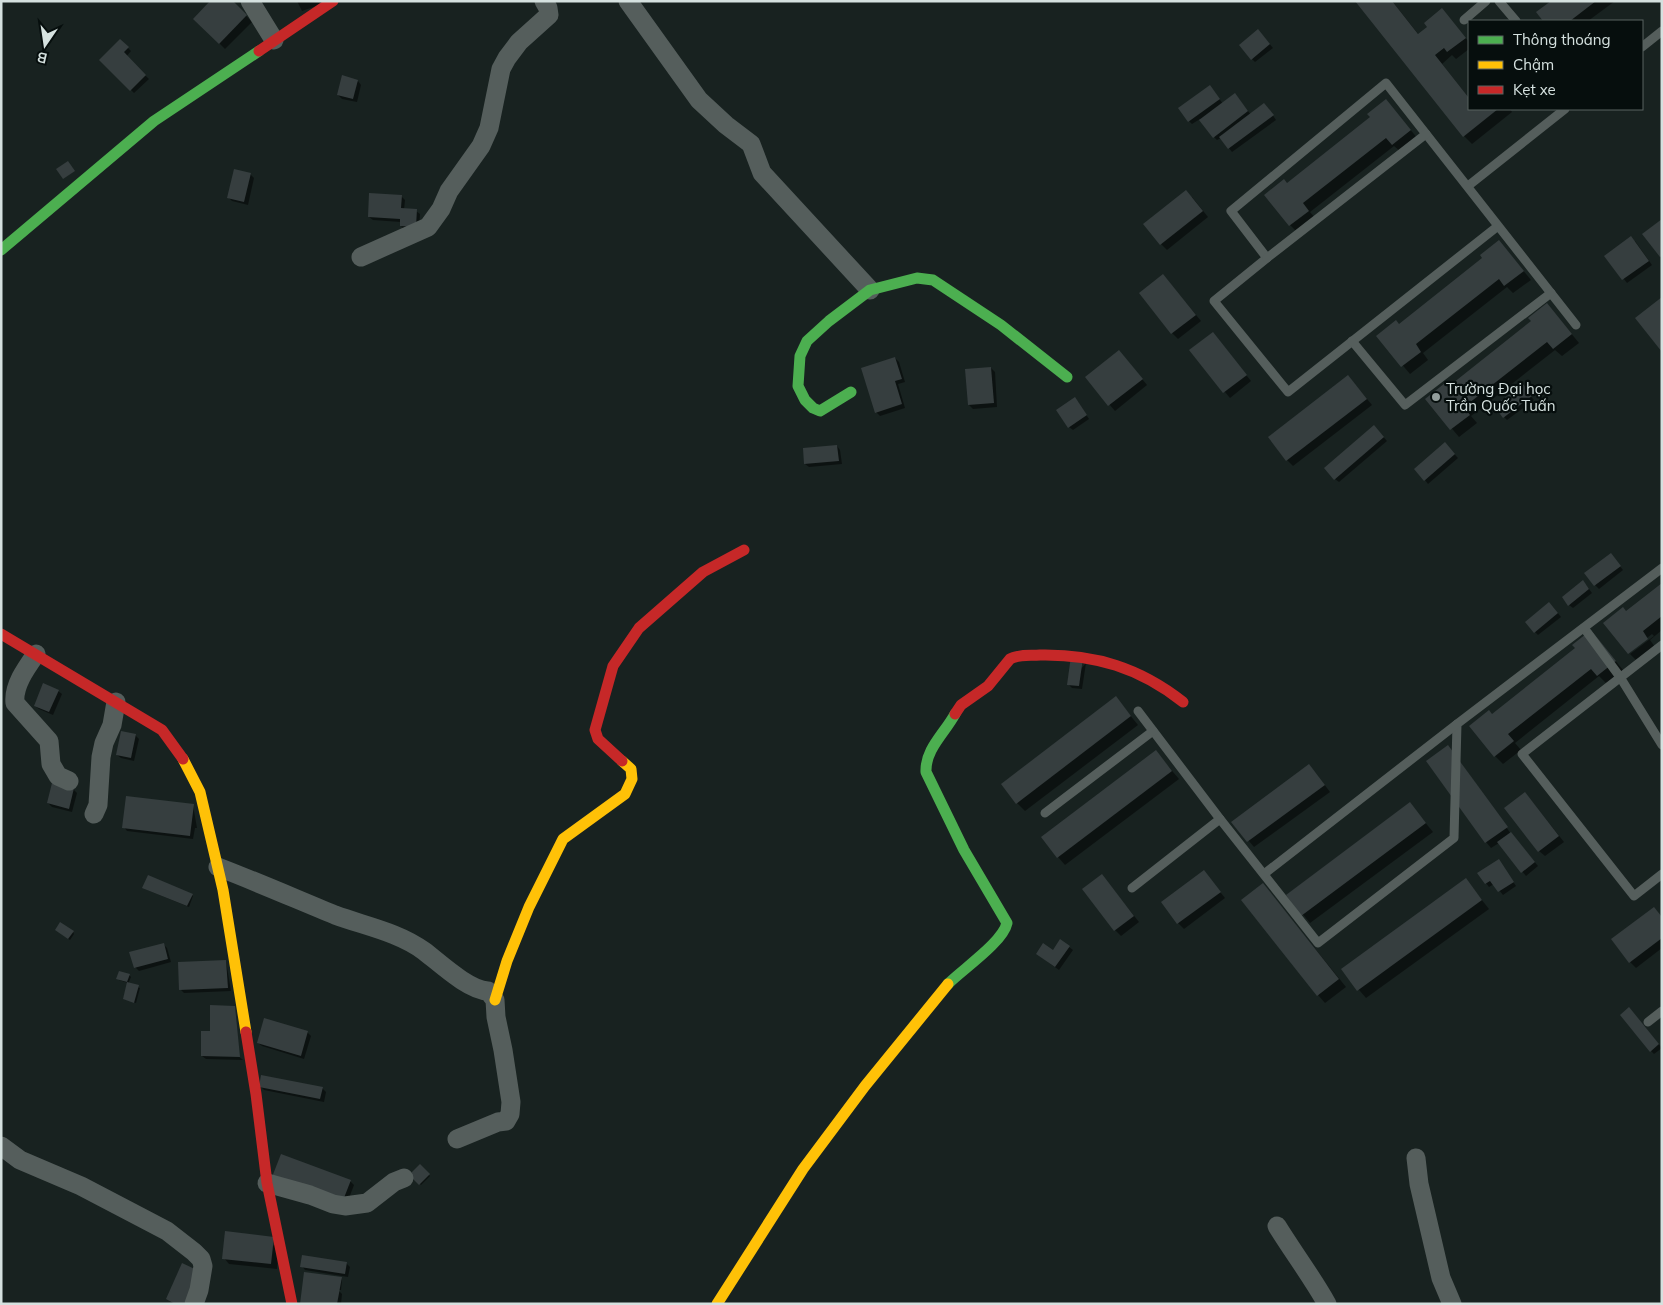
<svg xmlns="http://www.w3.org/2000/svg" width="1663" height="1305" viewBox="0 0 1663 1305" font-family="Mulish,sans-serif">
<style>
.shadow{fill:#0007}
.building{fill:#363e3f}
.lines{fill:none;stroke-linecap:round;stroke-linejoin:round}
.lane{stroke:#555e5c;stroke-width:9}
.street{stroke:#555e5c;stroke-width:19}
.fast{stroke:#4caf50;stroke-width:11}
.slow{stroke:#ffc107;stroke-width:11}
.jam{stroke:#c62828;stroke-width:11}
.poi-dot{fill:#939e9c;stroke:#060e0d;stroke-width:2}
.labels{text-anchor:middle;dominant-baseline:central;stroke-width:4.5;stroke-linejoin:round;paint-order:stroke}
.poi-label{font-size:15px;fill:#d5e1df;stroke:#060e0d;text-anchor:start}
</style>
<rect width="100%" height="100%" fill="#182220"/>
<g class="shadow">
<polygon points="232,1 252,22 225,49 195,19"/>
<polygon points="297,1 331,1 302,11"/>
<polygon points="1392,1 1419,35 1429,27 1442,10 1469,42 1469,49 1456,59 1452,55 1442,64 1469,98 1469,109 1510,109 1512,112 1472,144 1464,136"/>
<polygon points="1553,1 1615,1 1588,21 1544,21 1538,13"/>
<polygon points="1262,35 1273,48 1255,62 1252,59"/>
<polygon points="120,40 131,51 126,57 149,79 134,93 101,60"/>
<polygon points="358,81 361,85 357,102 342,99 338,95"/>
<polygon points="1213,90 1223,104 1238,98 1251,115 1268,108 1276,120 1232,152 1221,138 1217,140 1214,137 1200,119 1192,124 1189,121"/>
<polygon points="1386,100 1418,139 1401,152 1394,146 1310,212 1316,219 1298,233 1290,225 1287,184 1372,118"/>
<polygon points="250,174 254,178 248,205 232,201 229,198"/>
<polygon points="401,196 405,200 404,210 416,211 420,214 419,230 405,230 401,226 401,222 373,220 369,217"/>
<polygon points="1192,197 1208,217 1167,250 1161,244"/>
<polygon points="1499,241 1531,280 1513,293 1507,287 1423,353 1428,360 1410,374 1378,336 1400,325 1484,259"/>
<polygon points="1635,241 1652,265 1627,283 1606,256"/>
<polygon points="1163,275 1201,321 1178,339 1172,333"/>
<polygon points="1547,304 1579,343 1562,356 1555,350 1471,416 1477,423 1459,437 1427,399 1448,388 1533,322"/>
<polygon points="1218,340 1251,381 1230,398 1191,351"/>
<polygon points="1124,357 1147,385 1115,411 1086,377"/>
<polygon points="895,358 899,362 905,382 898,384 905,408 880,416 876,412"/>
<polygon points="991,368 995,372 997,407 973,409 969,405"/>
<polygon points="1348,376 1372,405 1293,466 1287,460"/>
<polygon points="1526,389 1534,400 1507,420 1504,417"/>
<polygon points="1078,402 1089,419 1073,430 1069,427"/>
<polygon points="1377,430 1387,441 1339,482 1335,479"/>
<polygon points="1445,444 1458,458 1428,484 1425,480"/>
<polygon points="837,446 840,450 842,464 809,467 805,464"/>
<polygon points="1614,559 1623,570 1599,589 1595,585"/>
<polygon points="1586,585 1592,593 1573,608 1569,605"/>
<polygon points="1662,585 1662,630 1650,640 1655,647 1637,661 1630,654 1654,636 1652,634 1629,652 1627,612"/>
<polygon points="1553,607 1561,617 1538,635 1535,632"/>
<polygon points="1591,631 1623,670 1606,683 1599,676 1515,743 1521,750 1503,764 1495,756 1492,715 1577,649"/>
<polygon points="1086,663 1082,689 1072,688 1068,684"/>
<polygon points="58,691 62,694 53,715 39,709 35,706"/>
<polygon points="1116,698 1138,725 1025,811 1017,803"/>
<polygon points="135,735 139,739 134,761 121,758 117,755"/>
<polygon points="1156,752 1179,779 1065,865 1058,857"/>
<polygon points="1454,753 1511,834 1538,866 1526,876 1499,843 1491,848 1486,842"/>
<polygon points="1315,772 1330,792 1254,847 1233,822"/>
<polygon points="73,789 77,793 72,812 52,807 48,803"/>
<polygon points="1530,799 1564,842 1545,856 1539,851"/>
<polygon points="1410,804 1433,832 1310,923 1287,895"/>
<polygon points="193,805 197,828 195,828 193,839 127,831 124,827"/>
<polygon points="1502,865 1516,886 1503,895 1494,884 1489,887 1479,874"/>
<polygon points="1204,872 1225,898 1184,929 1178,923"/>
<polygon points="1102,876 1139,922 1121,936 1115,930"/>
<polygon points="1466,880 1489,909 1366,998 1342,970"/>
<polygon points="1263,884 1346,987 1325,1003 1318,995"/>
<polygon points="145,889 192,895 193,896 189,907"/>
<polygon points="1654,908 1662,917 1662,948 1636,968 1630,962"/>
<polygon points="58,931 73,932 74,934 70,940"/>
<polygon points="163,944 167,948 171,962 139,971 135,967"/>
<polygon points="1069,947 1073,950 1059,970 1037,954 1053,952"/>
<polygon points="226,961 231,991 184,993 181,990"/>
<polygon points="129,975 131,977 128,984 140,988 136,1003 124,999 128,983 119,980"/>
<polygon points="1632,1012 1662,1048 1654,1054 1651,1051"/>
<polygon points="307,1032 311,1036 304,1059 262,1046 258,1043"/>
<polygon points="211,1033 243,1060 206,1059 202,1056"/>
<polygon points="260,1086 322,1088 326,1092 324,1102 264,1090"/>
<polygon points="420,1166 430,1176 421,1185 411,1175"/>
<polygon points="277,1180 350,1181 354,1185 346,1206"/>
<polygon points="279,1244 277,1269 229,1264 224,1258"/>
<polygon points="346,1263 350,1267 348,1277 305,1270 302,1266"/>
<polygon points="341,1278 342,1280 341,1290 338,1290 342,1294 341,1304 301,1304"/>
</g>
<g class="building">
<polygon points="210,1 233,1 247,15 219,44 193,19"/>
<polygon points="1355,1 1392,1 1418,34 1427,27 1424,23 1442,8 1466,38 1447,52 1444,48 1435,55 1469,98 1469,109 1498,109 1463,137"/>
<polygon points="1551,1 1596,1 1570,21 1543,21 1536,12"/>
<polygon points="1258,29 1270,44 1251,60 1239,45"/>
<polygon points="120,39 129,47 124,52 146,75 130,91 99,60"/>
<polygon points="342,75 358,80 353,99 337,95"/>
<polygon points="1210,85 1220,99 1188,122 1178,108"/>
<polygon points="1235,93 1248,111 1213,138 1199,120"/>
<polygon points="1386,99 1411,130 1392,145 1386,138 1303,203 1309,211 1289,226 1264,195 1284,179 1287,183 1370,117 1367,114"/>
<polygon points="1264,103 1274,115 1228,149 1219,137"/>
<polygon points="68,161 75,171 63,179 56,169"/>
<polygon points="234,169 251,173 244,202 227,198"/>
<polygon points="1186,190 1203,211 1160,245 1143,224"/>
<polygon points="369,193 402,195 401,208 417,209 416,227 400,226 400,219 368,217"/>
<polygon points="1662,219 1662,256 1660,257 1642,234"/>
<polygon points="1631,236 1649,261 1622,280 1604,256"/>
<polygon points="1499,240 1524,271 1504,286 1499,279 1416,344 1421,352 1401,367 1376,336 1396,320 1399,324 1482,258 1480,255"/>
<polygon points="1163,274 1196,315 1171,334 1139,293"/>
<polygon points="1662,297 1662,352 1635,318"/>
<polygon points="1547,303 1572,334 1553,349 1547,342 1464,407 1470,415 1450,430 1425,399 1445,383 1448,387 1531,321 1528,318"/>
<polygon points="1213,332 1247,375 1223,393 1189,350"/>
<polygon points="1119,350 1143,379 1108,406 1085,377"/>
<polygon points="895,357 902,379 895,381 902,404 875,413 861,368"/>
<polygon points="991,367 994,403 968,405 965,369"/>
<polygon points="1348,375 1367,399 1286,461 1268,437"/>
<polygon points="1523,384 1532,396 1503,418 1494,406"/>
<polygon points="1075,397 1087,415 1068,428 1056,410"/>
<polygon points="1374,425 1384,437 1334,480 1324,468"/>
<polygon points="1445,442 1455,454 1424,481 1414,469"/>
<polygon points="837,445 839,461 804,464 803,448"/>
<polygon points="1611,553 1621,566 1594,586 1584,573"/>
<polygon points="1583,580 1589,589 1568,606 1562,597"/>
<polygon points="1662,583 1662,616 1643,631 1648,639 1628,654 1603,623 1623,607 1626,611"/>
<polygon points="1549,602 1558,613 1534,633 1525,622"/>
<polygon points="1591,630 1616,661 1597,676 1591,669 1508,734 1514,741 1494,757 1469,726 1489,710 1492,714 1575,648 1572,645"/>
<polygon points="1071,656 1083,658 1079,686 1067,685"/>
<polygon points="43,683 59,690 49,712 34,706"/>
<polygon points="1116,696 1131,716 1016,804 1001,784"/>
<polygon points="121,731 136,734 131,758 116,755"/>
<polygon points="1448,745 1508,827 1485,843 1426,761"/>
<polygon points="1156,750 1172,771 1057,858 1041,837"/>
<polygon points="1309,764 1325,785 1247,842 1231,822"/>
<polygon points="52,783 74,788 69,809 47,803"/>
<polygon points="1525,792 1559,836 1538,852 1504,808"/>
<polygon points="126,796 194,804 190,836 122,828"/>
<polygon points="1410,802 1426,823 1301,916 1286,895"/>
<polygon points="1511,832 1535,862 1521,873 1497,842"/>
<polygon points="1499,859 1514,882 1498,892 1490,881 1485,884 1477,873"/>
<polygon points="1204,870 1221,892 1177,924 1161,902"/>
<polygon points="1102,874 1134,916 1114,931 1082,889"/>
<polygon points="148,875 193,894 187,906 142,888"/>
<polygon points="1466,878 1482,900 1357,991 1341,969"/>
<polygon points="1263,883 1339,979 1317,996 1241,900"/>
<polygon points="1654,907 1662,917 1662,938 1629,963 1611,939"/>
<polygon points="60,922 74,931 68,939 55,930"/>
<polygon points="1060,939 1070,946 1055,967 1036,954 1043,943 1053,950"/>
<polygon points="164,943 168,959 134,968 129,952"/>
<polygon points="226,960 228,988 179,990 178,962"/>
<polygon points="119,971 130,974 127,982 116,979"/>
<polygon points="127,982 139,985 134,1003 123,999"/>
<polygon points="210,1005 235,1006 240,1057 201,1056 201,1031 210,1031"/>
<polygon points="1629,1007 1659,1044 1650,1052 1620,1015"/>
<polygon points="264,1018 308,1031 301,1056 257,1043"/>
<polygon points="261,1075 323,1087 320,1099 259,1087"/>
<polygon points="281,1154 351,1180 342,1203 272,1177"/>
<polygon points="420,1164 430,1174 419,1185 409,1175"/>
<polygon points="225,1231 274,1237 271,1264 222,1259"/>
<polygon points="302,1255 347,1262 345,1274 300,1267"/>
<polygon points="182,1263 199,1271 184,1304 175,1304 166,1299"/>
<polygon points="304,1272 342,1277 337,1304 300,1304"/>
</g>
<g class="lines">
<g class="lane">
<polyline points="1499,1 1516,21"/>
<polyline points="1464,20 1486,1"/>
<polyline points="1642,47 1662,31"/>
<polyline points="1468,186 1565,109"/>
<polyline points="1498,226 1288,392 1214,301 1267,258 1231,211 1386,83 1576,325"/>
<polyline points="1267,258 1426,134"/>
<polyline points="1352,341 1405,405 1551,293"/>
<polyline points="1584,628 1620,677 1662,745"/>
<polyline points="1662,645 1522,754 1634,896 1662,874"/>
<polyline points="1138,711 1220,819 1318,943 1454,838 1457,724 1662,568"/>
<polyline points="1045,813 1153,731"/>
<polyline points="1264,874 1457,724"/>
<polyline points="1132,888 1220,819"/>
<polyline points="1648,1022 1662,1011"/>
</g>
<g class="street">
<polyline points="250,1 274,40"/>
<polyline points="628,1 699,100 726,125 751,144 762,173 870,290"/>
<polyline points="361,257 428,227 441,209 449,191 481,146 489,128 501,69 507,58 519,42 549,15 548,8 544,1"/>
<path d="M36,654c-10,14 -23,32 -21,49l34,38 2,23 7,12 11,5"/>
<polyline points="94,814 98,805 101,757 104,743 112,725 116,702"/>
<path d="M218,867c39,15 78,32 117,48 30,11 63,17 89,36 16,12 44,39 64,40l7,9 1,17 7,33 8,52 -1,12 -4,7 -8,1 -41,17"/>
<polyline points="1,1146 20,1160 81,1186 146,1220 167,1231 194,1252 201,1259 203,1266 199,1290 194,1304"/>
<polyline points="1416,1158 1419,1184 1441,1278 1452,1304"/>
<polyline points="267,1183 310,1195 333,1204 345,1206 367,1203 394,1182 404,1178"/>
<path d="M1277,1226c16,26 35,51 50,78"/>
</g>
<g class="fast">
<polyline points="1,250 154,121 259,51"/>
<polyline points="851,392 820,411 813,408 805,400 798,386 800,356 807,341 829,321 870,290 917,278 933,280 1001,325 1067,377"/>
<path d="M948,984c15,-15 55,-42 59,-61l-43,-73 -38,-78c-1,-23 19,-39 29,-58"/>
</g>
<g class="slow">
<polyline points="183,759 200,792 223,890 246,1032"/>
<polyline points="495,1000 507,961 529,907 563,839 625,794 632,779 631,769 622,761"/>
<polyline points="717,1304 803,1169 865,1086 948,984"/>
</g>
<g class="jam">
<polyline points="259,51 333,1"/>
<polyline points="1,634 162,730 183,759"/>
<path d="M955,714l6,-9 27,-19 22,-27c8,-5 21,-3 30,-4 55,-1 100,13 143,47"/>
<polyline points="622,761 598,739 595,730 613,666 639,628 703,572 744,550"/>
<polyline points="246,1032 256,1094 267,1183 292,1304"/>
</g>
</g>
<circle class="poi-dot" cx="1436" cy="397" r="5"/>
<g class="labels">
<g class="poi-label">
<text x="1446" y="388">Trường Đại học<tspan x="1446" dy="17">Trần Quốc Tuấn</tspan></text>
</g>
</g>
<rect width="1663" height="1305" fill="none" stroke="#d5e1df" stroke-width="5"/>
<rect x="1468" y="20" width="175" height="90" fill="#060e0d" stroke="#596261"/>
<rect x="1478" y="36" width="25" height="8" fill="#4caf50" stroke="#596261"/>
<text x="1513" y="45" font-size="15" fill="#d5e1df">Thông thoáng</text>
<rect x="1478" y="61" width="25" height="8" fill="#ffc107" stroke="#596261"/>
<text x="1513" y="70" font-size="15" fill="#d5e1df">Chậm</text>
<rect x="1478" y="86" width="25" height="8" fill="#c62828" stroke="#596261"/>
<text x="1513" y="95" font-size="15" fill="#d5e1df">Kẹt xe</text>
<g transform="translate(45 45) rotate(193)" stroke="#060e0d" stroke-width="4" paint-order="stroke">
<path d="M0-4L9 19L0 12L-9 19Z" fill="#d5e1df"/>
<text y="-8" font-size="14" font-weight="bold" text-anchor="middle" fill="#d5e1df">B</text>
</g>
</svg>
